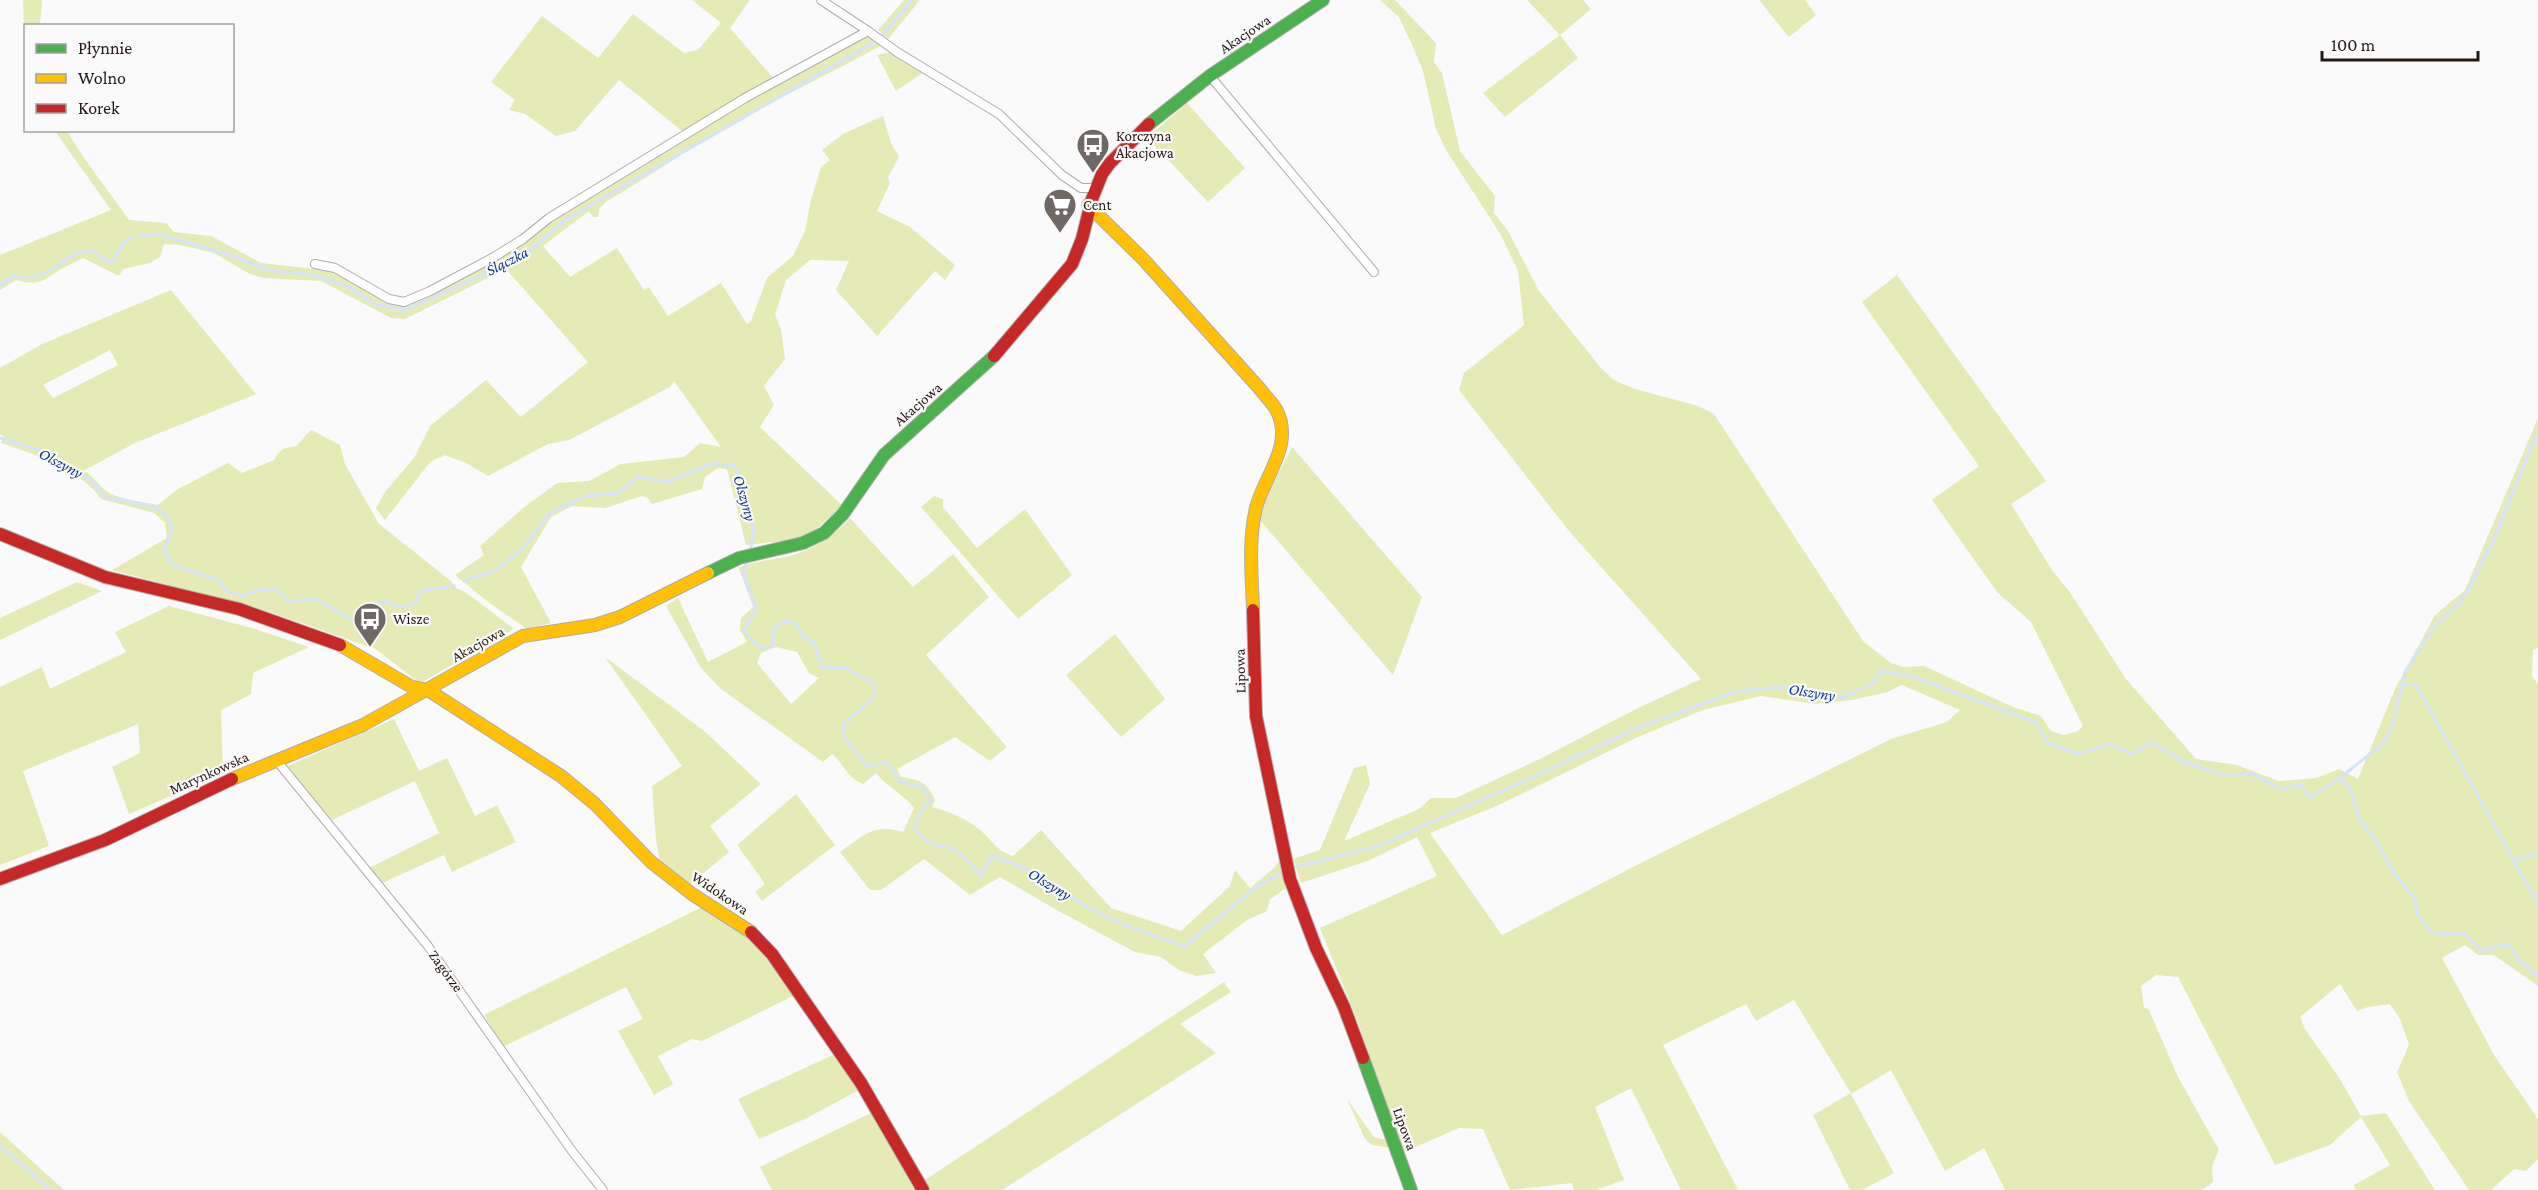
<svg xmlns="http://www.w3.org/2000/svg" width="2538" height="1190" viewBox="0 0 2538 1190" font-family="'Crimson Pro',serif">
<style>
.green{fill:#e4ebb7;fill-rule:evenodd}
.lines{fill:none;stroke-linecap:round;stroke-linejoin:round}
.stream{stroke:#d7e3f9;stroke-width:3}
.street-casing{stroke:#b2aca9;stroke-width:10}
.fast-casing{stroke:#b2aca9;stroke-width:14}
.slow-casing{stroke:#b2aca9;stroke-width:14}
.jam-casing{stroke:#b2aca9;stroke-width:14}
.street{stroke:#fefefe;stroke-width:8}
.fast{stroke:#4caf50;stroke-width:12}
.slow{stroke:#ffc107;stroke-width:12}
.jam{stroke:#c62828;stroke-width:12}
.labels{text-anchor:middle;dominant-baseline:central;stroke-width:4.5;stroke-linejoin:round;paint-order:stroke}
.street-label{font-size:15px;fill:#261913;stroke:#fafafa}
.poi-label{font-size:15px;fill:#261913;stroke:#fafafa;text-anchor:start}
.water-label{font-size:16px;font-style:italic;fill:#143990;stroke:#fafafa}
</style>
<rect width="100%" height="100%" fill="#fafafa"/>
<g class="green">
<polygon points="23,0 42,0 40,25 26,26 25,69"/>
<polygon points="692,0 750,0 730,28 774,79 682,131 619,80 575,131 556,136 525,114 509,110 515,100 491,82 542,16 598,58 633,14 684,53 698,50 721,23"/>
<polygon points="904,0 920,0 888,39 878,30"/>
<path d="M1380,0h15l41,43 -2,19 8,11 18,78 35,45 -1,17 14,18 31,60 62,77 13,12 21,9 63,17 16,8 149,227 28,22 13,4 20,-1 89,41 28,9 10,15 12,4 15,-4 5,-5 -52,-104 -34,-30 -65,-92 47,-34 -117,-164 35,-27 149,206 -35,23 41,66 17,21 57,88 70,80 41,6 42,16 37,-3 23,-9 19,10 37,-90 40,-74 30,-25 73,-172v230l-5,2 -1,26 6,8v302l-44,-31h-16l-13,-10 -23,13 52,97 44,64v40l-12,12 -12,-2 -23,21h-22l-60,-89 -12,-29 12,-27 -9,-26 -10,-15 -22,3 -11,4 -17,-27 -40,33 5,12 35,50 21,37 25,-3 49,77h-79l-2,-5 36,-20 -29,-48 -31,28 -55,20 -97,-188 -22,-2 -15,11 3,21 5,3 29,67 41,73 -7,16 1,16 -11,8h-197l-21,-42 -39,23 -54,-101 -40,24 43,79 -32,17h-12l-37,-75 38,-22 -57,-93 -38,21 -10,-17 -83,41 75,145h-57l-50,-102 -36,19 29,73 -28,10h-22l-2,-7 -62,7 -27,-61 -24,-1 -55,24 -48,-135 -36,-89 117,-52 -20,-39 -49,24 -67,22 -8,-24 27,-9 34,-82 12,-3 4,19 -26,57 75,-32 12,-11h25l86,-40 96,-50 63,-29 -132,-148 -110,-141 5,-17 60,-48 -6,-54 -17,-36 -55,-85 -10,-21 -13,-58 -9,-22 -15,-32zM1902,685l58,25 -13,12 -56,17 -254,126 -135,70 -72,-102 69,-28 139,-68 65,-27 58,-14 53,8 38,-4 35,-8z"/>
<polygon points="1527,0 1583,0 1591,9 1560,35 1578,58 1505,117 1483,93 1560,35"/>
<polygon points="1759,0 1805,0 1816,15 1789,37"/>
<path d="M864,37h7l12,8 -168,87 -46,31 -63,39 -7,7 -1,8h-5l-4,-6 -46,35 27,31 47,-29 27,42 5,-3 19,29 53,-33 26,41 4,-3 16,-43 26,-22 12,-25 6,-31 10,-33 9,-7 -8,-10 21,-16 40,-18 8,27 8,14 -11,20 2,6 -13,28 33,16 45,38 -10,15 -10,-9 -58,65 -41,-46 13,-29 -39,-1 -24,20 -11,35 6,14 4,30 -21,27 10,19 -14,22 82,78 -30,28 -20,7 -46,5 -19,-76 -9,-1 -13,9 -3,12 -50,15 -4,-6 -6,-2 -37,12 -33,-2 -21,11 -30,50 30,56 -24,6 -39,-27 -33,-27 29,-20 -4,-9 43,-38 34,-25 32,-2 32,-17 63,-7 16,-14 21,4 -47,-66 -4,6 -101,53 -21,4 -60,32 -22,-13 -21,-8 -13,6 -5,5 -42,54 -9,-12 9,-16 29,-34 16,-32 56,-46 35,37 67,-55 -82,-93 -101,50 -14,-1 -70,-37 -57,-3 -14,-4 -36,-21 -34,-8 -16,-1 -4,13 -10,6 -27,6 -4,7 -36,-18c-7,4 -15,7 -22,11 -18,12 -22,17 -45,11l-16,10v-35l111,-45 -56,-79h12l15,24 47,65 37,3 8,9 37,4 50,27 71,8 51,29 17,6 11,-2 22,-11 290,-178z"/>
<polygon points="891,52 924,72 896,91 877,55"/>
<polygon points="1187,103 1245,168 1208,202 1147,138"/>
<path d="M171,290l85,104 -121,49 -52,28c12,5 14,14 25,21 10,7 37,10 50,13l20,-16 50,-26 14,10 32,-13 4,-7 7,-5 11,-2 15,-16 29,15 5,19 34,60 72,57 5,7 9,4 48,36 -2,3 -87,50h-7l-48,-37 -2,2 -100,-35 -155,-41 55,-32 -2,-15 -11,-10 -53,-14c-18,-28 -69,-46 -100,-56l3,-6 -4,-3v-66l42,-24zM110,350l8,15 -65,33 -10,-13z"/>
<polygon points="1292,447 1422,597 1393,675 1259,519 1263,503"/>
<polygon points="934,496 943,499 943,507 977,548 1025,509 1072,575 1018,619 921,507"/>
<path d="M850,518l63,69 40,-33 36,43 -63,58 81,92 -17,14 -35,-24 -58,32 4,8c18,3 26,4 34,23l-3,7c18,5 34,11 48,23 15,12 12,18 33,26l28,-26 70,78 70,23 49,-45 5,-16 15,18 25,-21 5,-8 8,28 -18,12 -3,12 -20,9 -44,34 13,19 -20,3 -17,-6 -18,-13 -26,-5 -73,-39 -62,-36 -30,18 -46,-36 -43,31h-11l-30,-38c23,-16 34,-29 63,-20l11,-24c-11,-14 -27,-21 -38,-35l-13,11c-18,-8 -17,-18 -31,-30l-9,8 -102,-73 -20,-21 -35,-62 12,-8 30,64 39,-20 -7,-12 1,-12 12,-11 -14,-39c15,-7 30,-8 47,-11 26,-6 46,-20 64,-39zM776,647l21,5 12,21 10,5 -28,26 -34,-41 4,-10z"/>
<polygon points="77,582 102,591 0,640 0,618"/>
<polygon points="169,606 252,628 309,647 253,673 251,694 221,710 223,773 129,814 112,767 140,753 138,724 23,771 49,846 0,865 0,687 42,667 50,689 126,652 115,632"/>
<polygon points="1115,634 1165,699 1121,737 1066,675"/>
<polygon points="605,657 703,730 761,784 710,826 729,852 689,885 660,861 656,840 652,786 682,766"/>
<polygon points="394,719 419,771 447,758 475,816 497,805 516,842 452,872 444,855 382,883 369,868 439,833 415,781 332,820 297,780 288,766"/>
<polygon points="796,794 835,845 762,901 755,892 765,884 737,845"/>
<polygon points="702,907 742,933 772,962 795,995 702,1041 692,1039 658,1056 673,1084 654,1095 618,1031 643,1019 626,987 503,1047 484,1015"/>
<polygon points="1224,982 1231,992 1180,1024 1216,1053 1002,1190 931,1190 925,1180"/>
<polygon points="835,1054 859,1090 807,1118 759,1139 738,1099"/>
<polygon points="1347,1099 1374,1137 1390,1141 1391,1148 1372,1145 1365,1139"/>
<polygon points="873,1112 919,1190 772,1190 760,1167"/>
<polygon points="0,1132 64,1190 0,1190"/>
</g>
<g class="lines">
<g class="stream">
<polyline points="882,35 912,0"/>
<polyline points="139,236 158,234 233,256 267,270 312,275 347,286 375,304 404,310 477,278 528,252 567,219 875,42"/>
<path d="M0,285l13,-9c39,8 48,-24 79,-26l12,10 9,2 11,-20 9,-5"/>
<path d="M0,438l42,13 39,25 9,3 16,19c16,2 65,6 66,29 0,6 -6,16 -8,22l7,15 49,17 6,10 15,5c17,-5 34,-16 46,5 9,1 16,-2 24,-2 19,1 42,32 57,16 3,-4 4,-8 8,-11l10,-3c13,8 19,7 32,1v-8l6,-4 30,-4"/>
<path d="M748,558l-5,16 13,34 -12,23 16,17 13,-2v-17l12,-8 11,3 8,14 10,4 8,25 23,1 29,15 1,13 -32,29 2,13 22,28 20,-4 13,20 23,5 7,14 -9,9 -7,17c15,25 26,13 44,25 9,6 16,17 23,24l10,-20c35,8 67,34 99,52 30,16 62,28 95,38l70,-58 28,-16"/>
<polyline points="464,581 496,570 522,549 550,513 586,496 618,493 638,477 668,482 713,463 735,466 754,529 750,552"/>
<polyline points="2403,684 2416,685 2538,904"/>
<path d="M2340,778l10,10 10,33 14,17 22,38 19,22c0,16 7,24 17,35 12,-1 18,3 32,0l18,18 21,-6 7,1 9,14 19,16"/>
<polyline points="2515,860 2538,853"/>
<polyline points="1292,868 1378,846 1533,777 1639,727 1737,691 1784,687 1842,698 1872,684 1881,671 1914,677 2035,722 2047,742 2077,754 2110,744 2132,754 2152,742 2184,762 2224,775 2253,774 2280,789 2301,785 2310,798 2340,778 2385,742 2393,723 2405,672 2433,628 2461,601 2469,588 2495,537 2538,430"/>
<polyline points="0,1146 51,1190"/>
</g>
<g class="street-casing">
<g id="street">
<polyline points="821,0 868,31"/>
<polyline points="1210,76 1374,272"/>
<polyline points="315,264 335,268 389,299 404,302 430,291 494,257 523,239 549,218 745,98 868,31 897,52 999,114 1062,175 1081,188 1093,188"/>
<polyline points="277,761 428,946 572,1151 603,1190"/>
</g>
</g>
<g class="fast-casing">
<g id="fast">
<polyline points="1149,124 1211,75 1323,0"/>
<polyline points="708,573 739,558 803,543 824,533 843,514 884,455 994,356"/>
<polyline points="1363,1058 1411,1190"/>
</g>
</g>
<g class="slow-casing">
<g id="slow">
<path d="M1088,205l55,54 117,130c5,7 13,14 17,22 17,35 -13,65 -21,97 -8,33 -4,69 -3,102"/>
<polyline points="340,645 412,687 428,690 561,776 595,804 651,862 692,894 751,932"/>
<polyline points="232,779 363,725 523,636 595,625 620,617 708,573"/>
</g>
</g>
<g class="jam-casing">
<g id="jam">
<polyline points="994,356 1072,264 1082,239 1092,199 1102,174 1110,163 1149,124"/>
<polyline points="0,534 105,577 239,609 340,645"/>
<polyline points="1253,610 1256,716 1290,879 1316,948 1344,1007 1363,1058"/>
<polyline points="0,879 105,840 232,779"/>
<polyline points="751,932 772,954 861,1083 923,1190"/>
</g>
</g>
<use href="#street" class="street"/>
<use href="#fast" class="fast"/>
<use href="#slow" class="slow"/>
<use href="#jam" class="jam"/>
</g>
<defs>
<g id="bus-pin" transform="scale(1.725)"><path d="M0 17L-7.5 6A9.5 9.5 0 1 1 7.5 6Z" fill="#706864" stroke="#fafafa"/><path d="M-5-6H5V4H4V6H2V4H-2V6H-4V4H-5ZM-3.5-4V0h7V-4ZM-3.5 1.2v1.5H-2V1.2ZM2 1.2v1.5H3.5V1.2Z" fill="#fff"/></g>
<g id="supermarket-pin" transform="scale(1.725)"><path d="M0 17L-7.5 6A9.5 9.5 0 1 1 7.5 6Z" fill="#706864" stroke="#fafafa"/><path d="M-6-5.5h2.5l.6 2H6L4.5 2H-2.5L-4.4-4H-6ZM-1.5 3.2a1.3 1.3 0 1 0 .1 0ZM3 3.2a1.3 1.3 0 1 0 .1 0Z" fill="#fff"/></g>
</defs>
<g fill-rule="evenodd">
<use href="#bus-pin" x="1093" y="145"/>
<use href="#supermarket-pin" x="1060" y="205"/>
<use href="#bus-pin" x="370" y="619"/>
</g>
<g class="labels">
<g class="street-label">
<text transform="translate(1245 34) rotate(-34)">Akacjowa</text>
<text transform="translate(918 404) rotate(-41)">Akacjowa</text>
<text transform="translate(478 644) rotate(-29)">Akacjowa</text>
<text transform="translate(1240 671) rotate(-91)">Lipowa</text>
<text transform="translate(209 773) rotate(-24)">Marynkowska</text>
<text transform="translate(720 893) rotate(34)">Widokowa</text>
<text transform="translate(446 971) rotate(54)">Zagórze</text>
<text transform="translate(1405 1129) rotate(70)">Lipowa</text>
</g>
<g class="poi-label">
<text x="1116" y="136">Korczyna<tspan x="1116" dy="17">Akacjowa</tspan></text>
<text x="1083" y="205">Cent</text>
<text x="393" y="619">Wisze</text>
</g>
<g class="water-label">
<text transform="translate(507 261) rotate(-27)">Ślączka</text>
<text transform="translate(61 463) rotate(28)">Olszyny</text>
<text transform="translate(745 498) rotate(74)">Olszyny</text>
<text transform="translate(1812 692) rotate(9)">Olszyny</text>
<text transform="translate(1050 884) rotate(31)">Olszyny</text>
</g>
</g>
<rect x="24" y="24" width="210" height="108" fill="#fafafa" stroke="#a5a09e" stroke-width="1.5"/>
<rect x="36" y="44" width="30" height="9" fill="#4caf50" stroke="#a5a09e" stroke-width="1.5"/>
<text x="78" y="54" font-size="18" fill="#261913">Płynnie</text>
<rect x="36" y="74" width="30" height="9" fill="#ffc107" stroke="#a5a09e" stroke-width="1.5"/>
<text x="78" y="84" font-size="18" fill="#261913">Wolno</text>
<rect x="36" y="104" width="30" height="9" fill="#c62828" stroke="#a5a09e" stroke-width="1.5"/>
<text x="78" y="114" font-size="18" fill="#261913">Korek</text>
<path d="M2322 51v9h156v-9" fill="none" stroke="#261913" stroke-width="3"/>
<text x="2331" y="51" font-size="18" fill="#261913" stroke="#fafafa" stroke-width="4.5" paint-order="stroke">100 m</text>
</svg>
